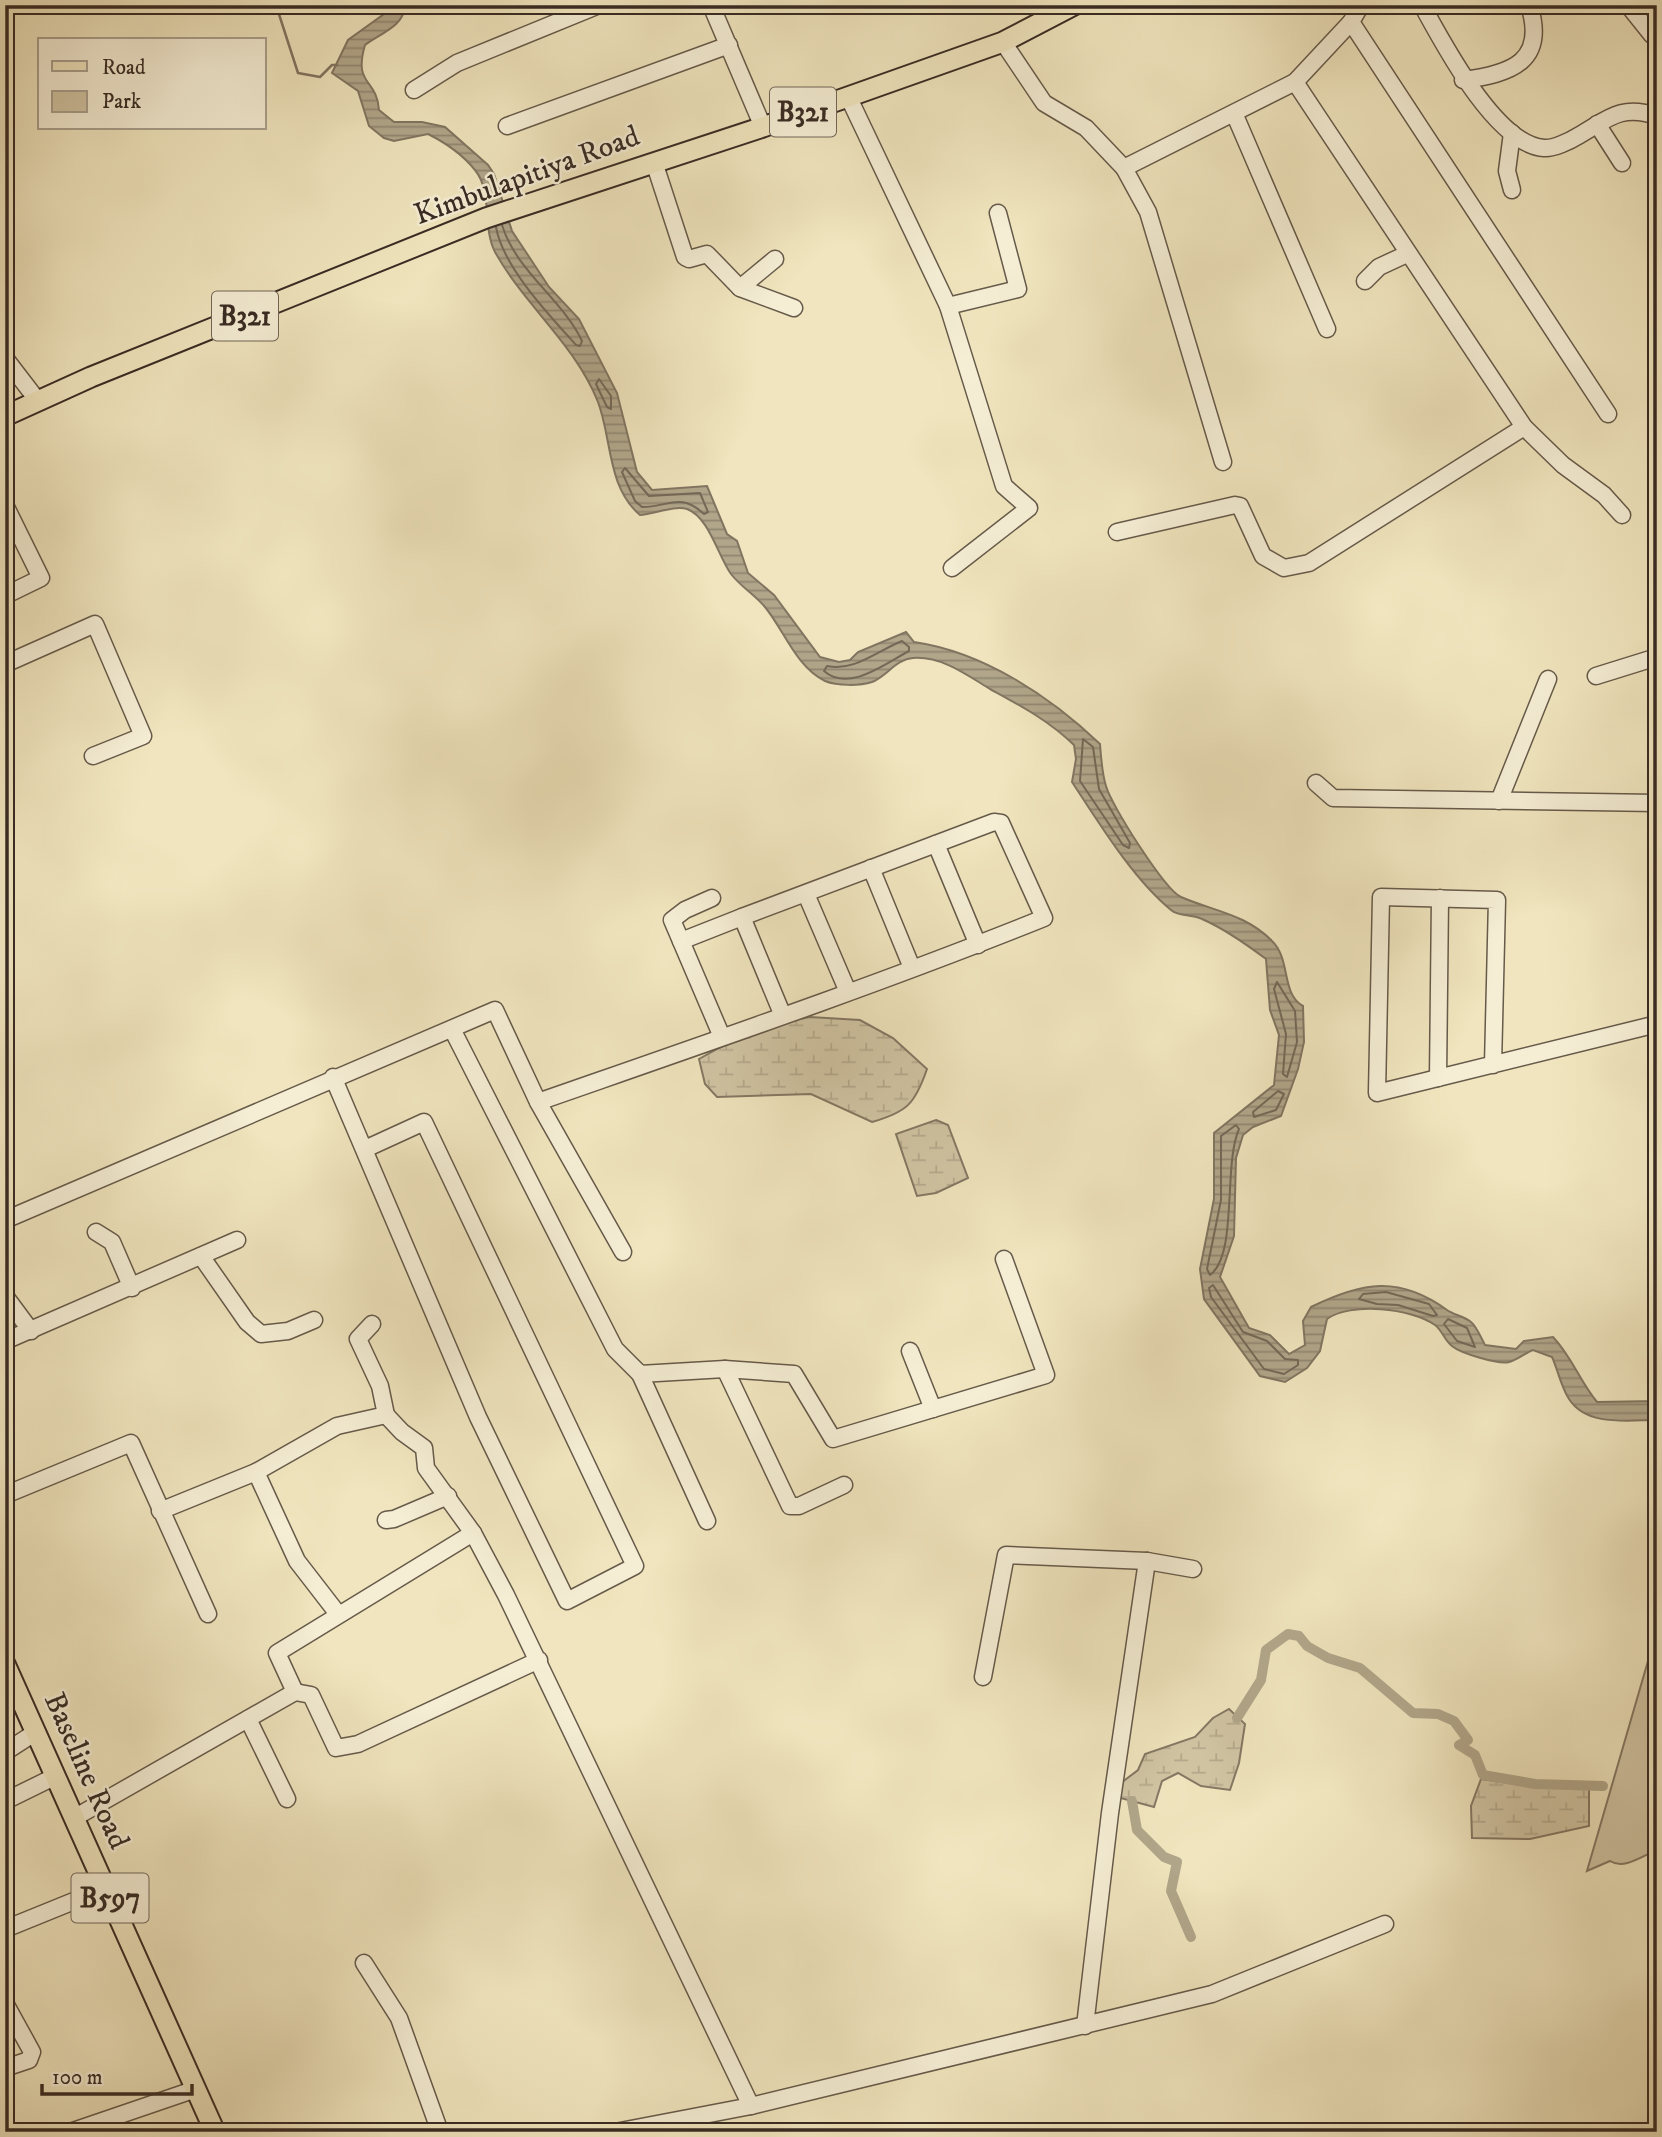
<svg xmlns="http://www.w3.org/2000/svg" width="1662" height="2137" viewBox="0 0 1662 2137" font-family="'IM FELL DW Pica',serif">
<style>
.green{fill:#d1c5a4;stroke:#847864;stroke-width:2}
.wetland{fill:url(#wetland-marsh);stroke:#847864;stroke-width:2}
.water{fill:url(#water-rules);stroke:#817561;stroke-width:2}
.lines{fill:none;stroke-linecap:round;stroke-linejoin:round}
.shore{stroke:#746857;stroke-width:2}
.stream{stroke:#817561;stroke-width:2.5}
.canal{stroke:#b1a68a;stroke-width:10}
.minor-casing{stroke:#665a4a;stroke-width:19}
.major-casing{stroke:#382b24;stroke-width:23}
.minor{stroke:#f5eed5;stroke-width:16}
.major{stroke:#f0e5be;stroke-width:19}
.labels{text-anchor:middle;dominant-baseline:central;stroke-width:5;stroke-linejoin:round;paint-order:stroke}
.shield{fill:#f5eed5;stroke:#716659;stroke-width:2}
.shield-label{font-size:28px;font-weight:bold;fill:#382b24}
.street-label{font-size:30px;fill:#382b24;stroke:#f5eed5}
</style>
<defs>
<pattern id="wetland-marsh" width="20" height="14" patternUnits="userSpaceOnUse" patternTransform="scale(1.75)"><rect width="20" height="14" fill="#d1c5a4"/><path d="M1 5h8M5 5V1M11 12h8M15 12V8" fill="none" stroke="#b4a98d"/></pattern>
<pattern id="water-rules" width="6" height="5" patternUnits="userSpaceOnUse" patternTransform="scale(1.75)"><rect width="6" height="5" fill="#b1a68a"/><path d="M0 2.5h6" fill="none" stroke="#918771"/></pattern>
</defs>
<rect width="100%" height="100%" fill="#f0e5be"/>
<filter id="stains"><feTurbulence type="fractalNoise" baseFrequency=".00286" numOctaves="4"/><feColorMatrix values="0 0 0 0 .2 0 0 0 0 .09 0 0 0 0 .02 0 0 0 .5 -.17"/></filter>
<radialGradient id="worn" r=".72"><stop offset=".6" stop-color="#630" stop-opacity="0"/><stop offset="1" stop-color="#630" stop-opacity=".3"/></radialGradient>
<path class="green" d="M1657,1630v220c-15,6 -33,20 -47,11l-23,10z"/>
<g class="wetland">
<path d="M810,1017l50,3 33,18 34,31c-12,35 -20,43 -55,53l-61,-28 -94,3 -12,-13 -6,-25c34,-20 72,-35 111,-42z"/>
<polygon points="936,1120 948,1125 968,1178 936,1193 917,1196 896,1134"/>
<polygon points="1229,1709 1245,1724 1239,1763 1230,1790 1201,1786 1178,1773 1162,1781 1154,1807 1117,1797 1117,1786 1138,1770 1145,1754 1195,1737 1213,1718"/>
<polygon points="1481,1779 1531,1786 1577,1785 1589,1789 1589,1826 1530,1839 1472,1838 1471,1806"/>
</g>
<path class="water" d="M389,5h16c0,21 -26,29 -40,40 -12,41 12,33 14,65l15,12h28l23,5 43,38 6,9 18,57 37,56 30,32 38,74 20,79 15,18 55,-4 20,48 10,7 11,32 26,22 46,62 19,5 11,-2 8,-8 48,-20 8,10c69,10 136,54 186,102 1,13 2,30 6,42 5,19 59,104 75,111 32,14 65,17 91,44 19,18 9,53 31,65l1,36 -6,27 -17,47 -28,11 -10,8 -7,23 -2,78 -14,41 29,51 21,7 19,19 16,-9 -2,-24 8,-14c51,-25 88,-32 136,3 7,5 17,6 24,12 6,5 10,16 14,23l31,4 8,-8 29,-4c19,20 26,43 44,65l60,-1v19c-29,0 -70,7 -88,-21 -8,-12 -11,-29 -17,-42l-19,-7c-8,3 -16,10 -24,12 -10,3 -49,-9 -57,-16 -7,-5 -10,-16 -17,-21 -24,-17 -85,-23 -108,-6l-7,32 -13,17 -22,14 -25,-6 -56,-77 -4,-30 14,-70v-66l60,-48 5,-50 -9,-25 -4,-51c-20,-15 -41,-30 -64,-40 -9,-5 -23,-2 -31,-9 -38,-31 -72,-87 -99,-128l4,-23 -2,-14c-26,-25 -53,-39 -84,-56 -23,-14 -48,-33 -77,-31 -17,1 -27,19 -41,24 -12,4 -35,4 -47,-1 -29,-14 -41,-51 -60,-74 -10,-12 -24,-20 -34,-33 -13,-18 -22,-57 -44,-65 -12,-4 -33,5 -47,6 -33,-28 -28,-76 -42,-113 -23,-58 -73,-96 -103,-150 -13,-25 -2,-60 -20,-82 -12,-15 -31,-28 -47,-36l-34,7 -10,-3 -15,-12 -11,-35 -26,-18 16,-33 36,-26z"/>
<g class="lines">
<g class="shore">
<path d="M496,227c7,40 53,88 80,118l4,1 2,-5c-20,-42 -66,-70 -80,-116"/>
<polygon points="599,379 611,396 611,409 607,407 596,384"/>
<path d="M625,468l24,28 51,-3 8,19 -4,2c-24,-22 -35,-7 -62,-7l-7,-6 -13,-29z"/>
<path d="M902,641l7,6v4c-23,12 -60,42 -85,20l3,-5c27,6 50,-15 75,-25z"/>
<polygon points="1083,739 1093,747 1099,789 1130,843 1129,848 1123,845 1080,781"/>
<polygon points="1277,982 1295,1011 1297,1042 1287,1077 1283,1074 1286,1034 1274,989"/>
<polygon points="1278,1091 1284,1094 1276,1110 1254,1117 1253,1112"/>
<path d="M1236,1125l3,4c-16,36 -1,126 -29,146l-3,-6 14,-69v-64z"/>
<polygon points="1213,1285 1243,1332 1267,1341 1285,1359 1298,1360 1298,1365 1284,1374 1264,1369 1211,1297 1209,1288"/>
<polygon points="1386,1292 1429,1304 1437,1315 1433,1316 1398,1305 1377,1304 1359,1299 1363,1294"/>
<polygon points="1448,1319 1467,1328 1475,1347 1457,1341 1444,1324"/>
</g>
<polyline class="stream" points="276,5 298,73 320,77 332,65 337,65"/>
<g class="canal">
<polyline points="1237,1718 1261,1680 1266,1650 1288,1634 1299,1636 1307,1646 1328,1658 1360,1668 1413,1713 1438,1714 1454,1721 1468,1740 1459,1745 1475,1755 1483,1775 1535,1784 1603,1786"/>
<polyline points="1132,1801 1137,1830 1164,1857 1177,1862 1171,1891 1191,1937"/>
</g>
<g class="minor-casing">
<g id="minor">
<polyline points="711,5 763,127"/>
<polyline points="1361,5 1351,22 1608,414"/>
<path d="M1422,5c21,38 74,140 122,143 9,1 26,-7 34,-12 30,-17 42,-32 79,-20"/>
<polyline points="1628,5 1652,35"/>
<polyline points="1003,42 1044,103 1086,128 1124,168 1148,212 1223,462"/>
<path d="M1463,80c49,-6 84,-19 66,-75"/>
<polyline points="1295,82 1351,22"/>
<polyline points="414,90 457,63 599,5"/>
<polyline points="848,96 948,306 1004,486 1029,508 952,568"/>
<polyline points="1234,113 1327,329"/>
<polyline points="1597,124 1622,163"/>
<polyline points="507,126 729,45"/>
<polyline points="1512,133 1507,171 1512,190"/>
<polyline points="654,162 685,257 689,259 707,254 740,288 794,308"/>
<polyline points="1124,168 1295,82 1524,427 1563,465 1604,495 1622,515"/>
<polyline points="1365,281 1379,267 1407,254"/>
<polyline points="740,288 775,259"/>
<polyline points="948,306 1018,289 998,213"/>
<polyline points="5,358 38,401"/>
<polyline points="5,505 41,578 6,595"/>
<polyline points="1117,532 1235,505 1240,506 1263,556 1284,568 1309,563 1524,427"/>
<polyline points="5,664 95,624 143,736 93,756"/>
<polyline points="1596,676 1657,657"/>
<polyline points="1316,783 1333,798 1657,803"/>
<polyline points="1499,801 1548,679"/>
<polyline points="936,844 978,945"/>
<polyline points="871,868 912,968"/>
<polyline points="806,894 848,992"/>
<polyline points="681,941 672,920 685,910 712,898"/>
<polyline points="452,1029 615,1349 640,1374 725,1369 794,1374 833,1439 1046,1375 1004,1259"/>
<polyline points="722,1037 681,941 742,917"/>
<polyline points="1493,1065 1497,900 1381,897 1377,1093 1657,1024"/>
<polyline points="333,1077 478,1417 567,1601 635,1566 424,1122 365,1149"/>
<polyline points="1438,1078 1440,898"/>
<polyline points="538,1102 623,1252"/>
<path d="M5,1220l490,-210 43,92c169,-59 339,-117 506,-184l-43,-95 -7,-1 -252,95 41,99"/>
<polyline points="96,1232 112,1242 132,1288"/>
<polyline points="201,1256 247,1322 261,1334 288,1331 314,1320"/>
<polyline points="5,1296 31,1331"/>
<polyline points="5,1341 237,1240"/>
<polyline points="910,1351 933,1409"/>
<polyline points="725,1369 790,1506 799,1506 844,1485"/>
<polyline points="640,1374 707,1521"/>
<polyline points="386,1415 402,1432 424,1448 426,1468 473,1533 506,1595 751,2106"/>
<polyline points="256,1472 297,1561 338,1614"/>
<polyline points="5,1495 131,1443 208,1614"/>
<polyline points="160,1511 256,1472 337,1426 386,1415 380,1386 358,1339 372,1324"/>
<polyline points="386,1520 394,1519 448,1496"/>
<polyline points="983,1677 1006,1555 1147,1561 1193,1569"/>
<polyline points="295,1692 277,1653 473,1533"/>
<polyline points="248,1719 287,1799"/>
<polyline points="5,1752 36,1732"/>
<polyline points="5,1801 56,1776"/>
<polyline points="74,1818 295,1692 311,1695 336,1748 358,1744 539,1660"/>
<polyline points="5,1929 106,1888"/>
<polyline points="364,1963 399,2018 440,2132"/>
<polyline points="5,2003 32,2052 29,2060 5,2068"/>
<polyline points="1085,2026 1110,1813 1147,1561"/>
<polyline points="70,2132 196,2089"/>
<polyline points="615,2132 751,2106 1212,1994 1385,1924"/>
</g>
</g>
<g class="major-casing">
<g id="major">
<polyline points="5,416 91,377 486,218 763,127 1003,42 1074,5"/>
<polyline points="5,1664 215,2132"/>
</g>
</g>
<use href="#minor" class="minor"/>
<use href="#major" class="major"/>
</g>
<g class="labels">
<g class="shield">
<rect x="770" y="87.5" width="66" height="49" rx="5"/>
<rect x="212" y="291.5" width="66" height="49" rx="5"/>
<rect x="71.5" y="1873.5" width="77" height="49" rx="5"/>
</g>
<g class="shield-label">
<text x="803" y="112">B321</text>
<text x="245" y="316">B321</text>
<text x="110" y="1898">B597</text>
</g>
<g class="street-label">
<text transform="translate(527 176) rotate(-20)">Kimbulapitiya Road</text>
<text transform="translate(86 1771) rotate(66)">Baseline Road</text>
</g>
</g>
<rect width="1662" height="2137" fill="none" stroke="#f0e5be" stroke-width="28"/>
<rect x="7" y="7" width="1648" height="2123" fill="none" stroke="#382b24" stroke-width="3.5"/>
<rect x="14" y="14" width="1634" height="2109" fill="none" stroke="#382b24" stroke-width="2"/>
<rect x="38" y="38" width="228" height="91" fill="#f5eed5" stroke="#a9a08e" stroke-width="2"/>
<rect x="52" y="61" width="35" height="10" fill="#f0e5be" stroke="#a9a08e" stroke-width="2"/>
<text x="102" y="74" font-size="21" fill="#382b24">Road</text>
<rect x="52" y="91" width="35" height="21" fill="#d1c5a4" stroke="#a9a08e" stroke-width="2"/>
<text x="102" y="108" font-size="21" fill="#382b24">Park</text>
<path d="M42 2084v10h150v-10" fill="none" stroke="#382b24" stroke-width="3.5"/>
<text x="52" y="2084" font-size="21" fill="#382b24" stroke="#f5eed5" stroke-width="5" paint-order="stroke">100 m</text>
<rect width="100%" height="100%" filter="url(#stains)"/>
<rect width="100%" height="100%" fill="url(#worn)"/>
</svg>
